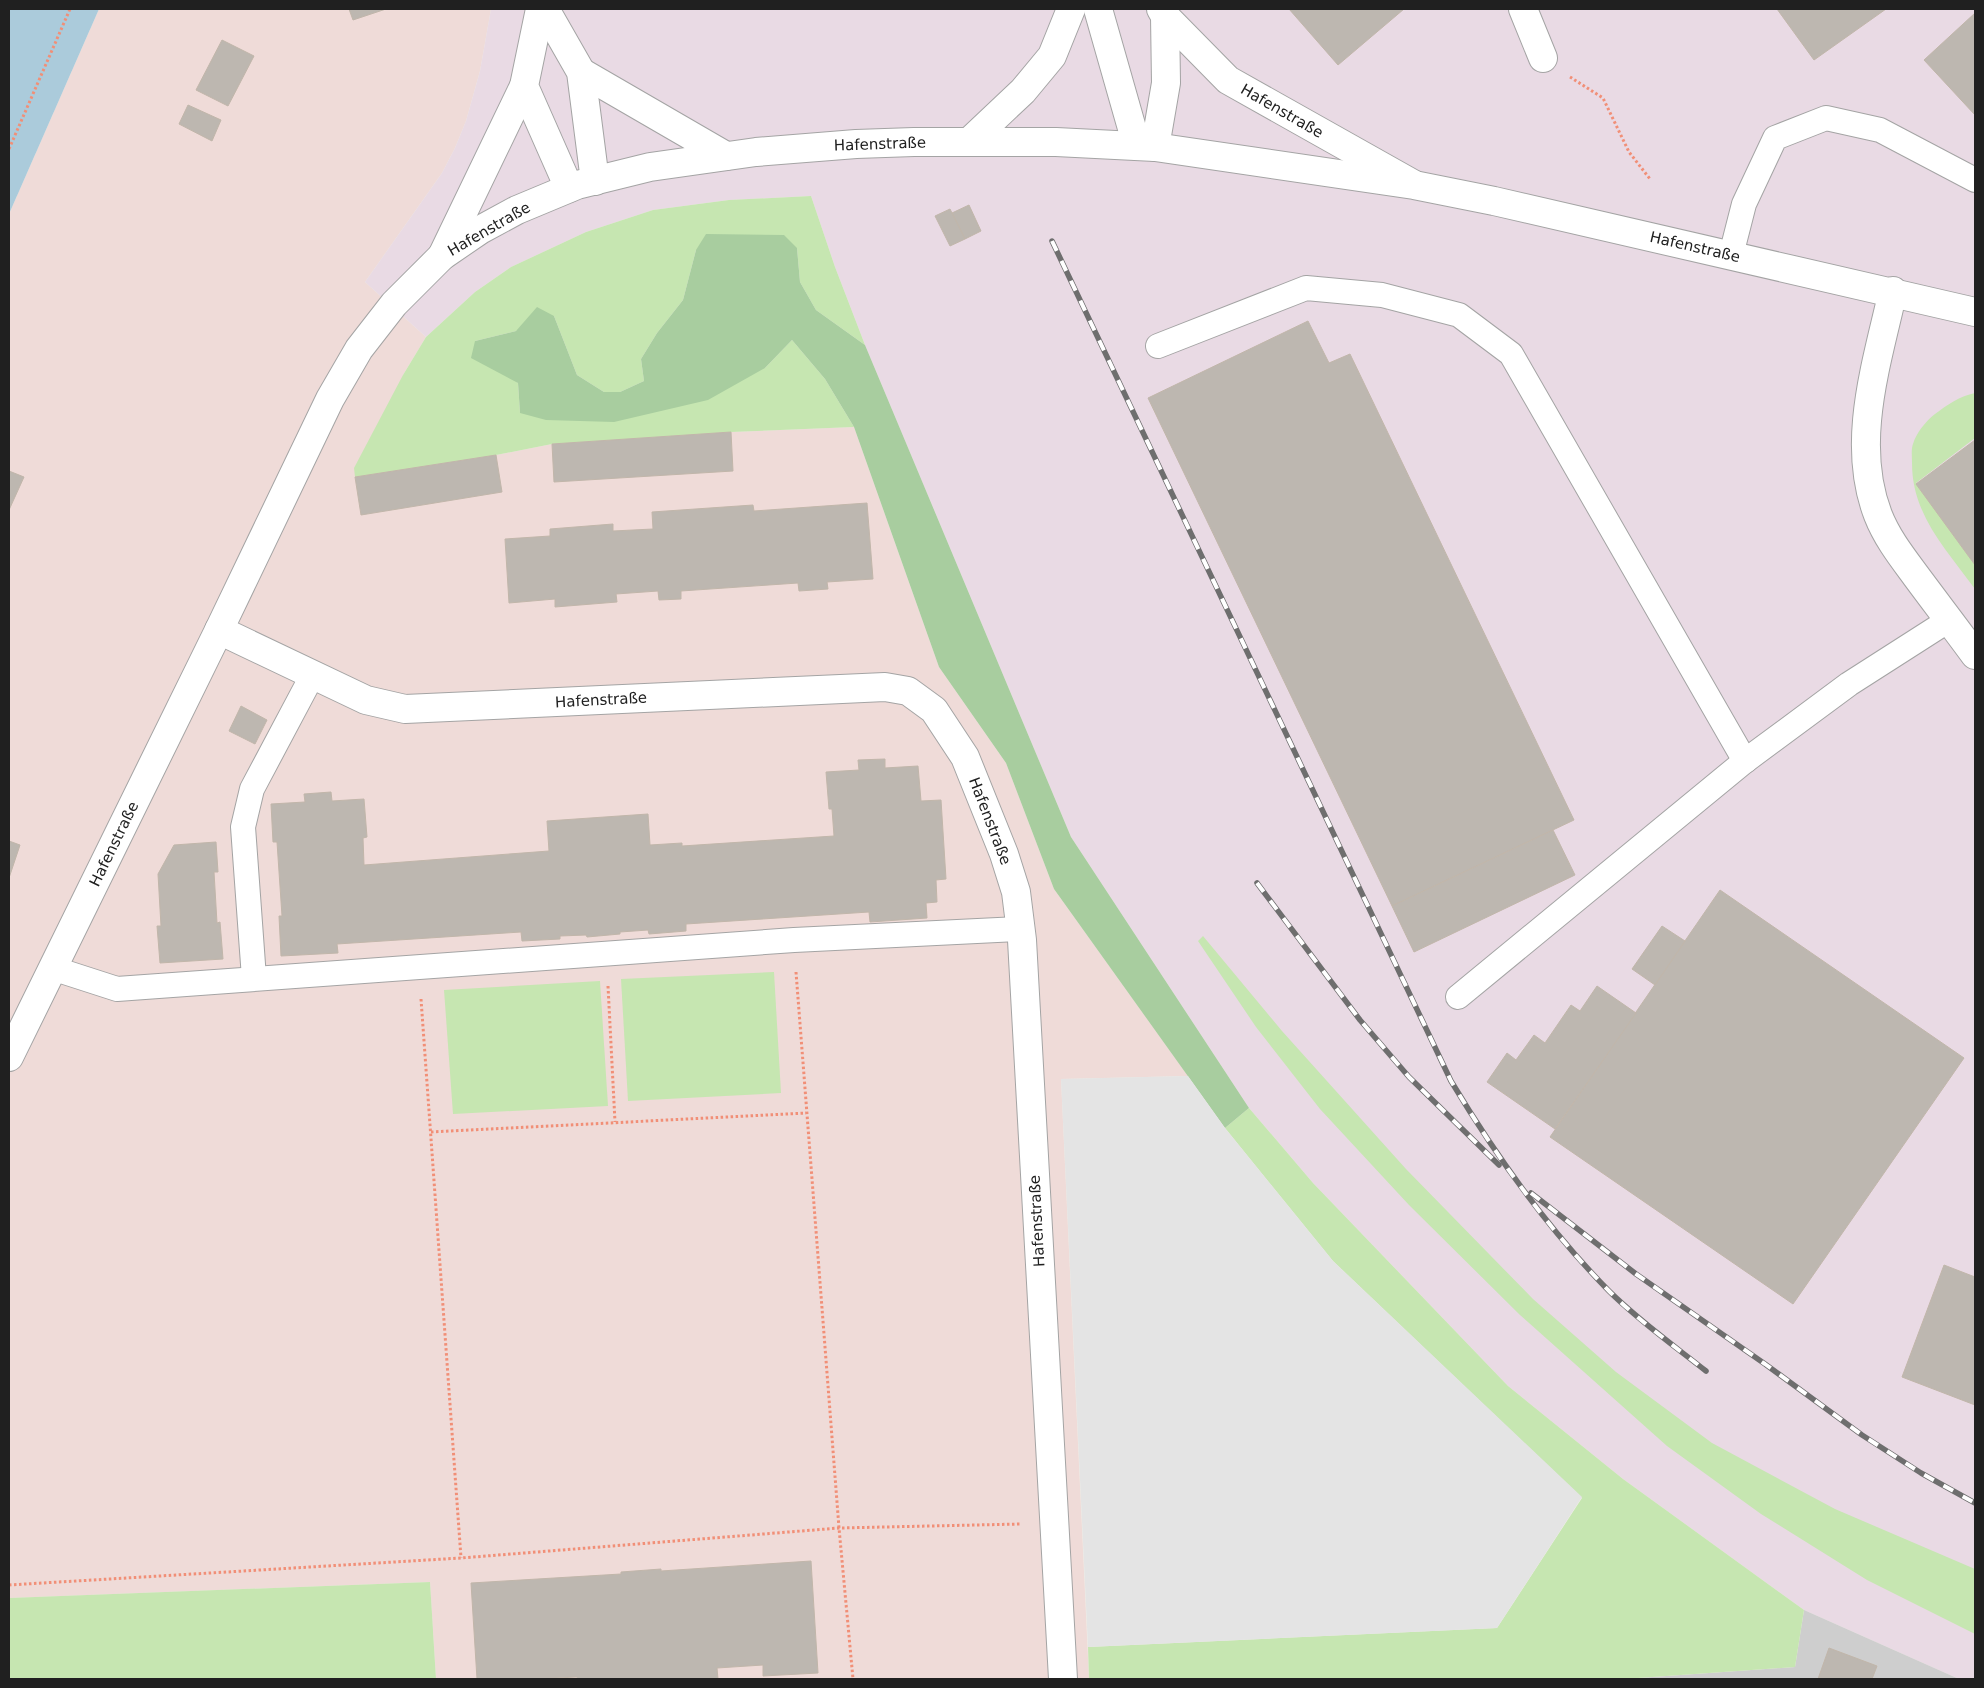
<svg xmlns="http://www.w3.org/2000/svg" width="1984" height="1688" viewBox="0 0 1984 1688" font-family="'DejaVu Sans',sans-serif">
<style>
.commercial{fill:#efdbd8}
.industrial{fill:#e9dae4}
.religious{fill:#cecece}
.grass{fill:#c6e6b1}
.forest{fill:#a8cd9f}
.parking{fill:#e4e4e4}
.water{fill:#abcbdb}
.building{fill:#bdb7b0;stroke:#c1b6aa}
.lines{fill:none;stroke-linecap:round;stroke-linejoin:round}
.service-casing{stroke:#a4a4a4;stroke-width:26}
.minor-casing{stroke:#a4a4a4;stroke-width:30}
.tertiary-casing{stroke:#a4a4a4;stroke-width:30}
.path{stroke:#f18f77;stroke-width:3;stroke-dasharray:2.5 2.5;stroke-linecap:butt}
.service{stroke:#fff;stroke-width:24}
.minor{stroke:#fff;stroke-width:28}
.tertiary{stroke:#fff;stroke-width:28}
.rail-casing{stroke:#6e6e6e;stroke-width:5.5}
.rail{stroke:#fff;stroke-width:4;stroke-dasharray:11;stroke-linecap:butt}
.labels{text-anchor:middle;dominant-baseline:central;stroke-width:4.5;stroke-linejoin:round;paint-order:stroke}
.street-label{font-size:15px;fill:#202020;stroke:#fff}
</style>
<rect width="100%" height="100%" fill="#f0eee7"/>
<polygon class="commercial" points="99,9 491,9 480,71 466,121 455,148 442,173 365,282 426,337 403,375 496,455 552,444 731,432 854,427 939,667 1006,763 1054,889 1188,1076 1061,1079 1089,1679 436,1679 430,1582 9,1598 9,214"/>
<polygon class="industrial" points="491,9 1975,9 1975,1679 1959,1679 1804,1610 1623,1479 1508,1386 1313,1183 1249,1108 1071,837 865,345 835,267 811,196 729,200 653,210 586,232 511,267 475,292 426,337 365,282 442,173 455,148 466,121 480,71"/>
<polygon class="religious" points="1804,1610 1959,1679 1624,1679 1795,1667"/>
<g class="grass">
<polygon points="811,196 835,267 865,345 816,310 800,282 797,248 696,250 683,300 657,333 641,359 644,381 620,392 604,392 577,375 554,316 516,331 475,341 518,383 520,413 765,368 792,340 825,379 854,427 731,432 552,444 496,455 355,477 354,468 403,375 426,337 475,292 511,267 586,232 653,210 729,200"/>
<path d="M1975,393v45l-59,45 59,82v24c-29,-40 -63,-74 -63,-126 0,-6 -1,-14 1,-19 3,-11 13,-23 22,-30 12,-9 25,-18 40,-21z"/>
<polygon points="1203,936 1282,1031 1406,1169 1533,1299 1616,1372 1712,1443 1835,1509 1975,1569 1975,1634 1867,1580 1761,1514 1667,1446 1520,1315 1409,1205 1320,1109 1256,1027 1198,941"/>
<polygon points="774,972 781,1093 628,1101 621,979"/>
<polygon points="600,981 608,1106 453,1114 444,990"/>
<polygon points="1249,1108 1313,1183 1508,1386 1623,1479 1804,1610 1795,1667 1624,1679 1089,1679 1088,1647 1497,1628 1582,1498 1333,1261 1225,1128"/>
<polygon points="430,1582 436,1679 9,1679 9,1598"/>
</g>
<polygon class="forest" points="706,234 784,235 797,248 800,282 816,310 865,345 1071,837 1249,1108 1225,1128 1054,889 1006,763 939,667 854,427 825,379 792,340 765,368 708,400 614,422 546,420 520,413 518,383 471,358 475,341 516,331 537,307 554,316 577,375 604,392 620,392 644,381 641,359 657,333 683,300 696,250"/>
<polygon class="parking" points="1188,1076 1225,1128 1333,1261 1582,1497 1497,1628 1088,1647 1061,1079"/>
<polygon class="water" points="9,9 99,9 9,214"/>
<g class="building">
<polygon points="349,9 386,9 353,20"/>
<polygon points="1289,9 1404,9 1338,65"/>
<polygon points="1777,9 1886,9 1814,60"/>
<polygon points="1975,13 1975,115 1924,60"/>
<polygon points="222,40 254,56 228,106 196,90"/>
<polygon points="188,105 221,120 212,141 179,124"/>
<polygon points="969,205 981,231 965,239 952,213"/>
<polygon points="950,209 965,239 950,246 935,216"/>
<polygon points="1308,321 1329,363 1350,354 1574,820 1392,906 1148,398"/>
<polygon points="731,432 733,471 554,482 552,444"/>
<polygon points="1975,440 1975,565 1916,484"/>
<polygon points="496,455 502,492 361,515 355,477"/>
<polygon points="9,471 24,477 9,510"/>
<polygon points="867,503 873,579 827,582 828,589 799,591 798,583 681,591 681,599 659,600 658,591 616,594 617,602 555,607 555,599 509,603 505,539 550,536 550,529 613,524 613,531 653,529 652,512 753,505 754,511"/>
<polygon points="241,706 267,720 255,744 229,731"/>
<polygon points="885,759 885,768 918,766 921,801 941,800 946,879 936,880 937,902 926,903 927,918 870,922 869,912 686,924 686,931 649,934 648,930 620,932 620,934 587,937 586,935 560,936 560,939 522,941 521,932 337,944 338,953 281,956 279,916 282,916 277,842 273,842 271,804 305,802 304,794 331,792 332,801 364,799 367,837 363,838 364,865 549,851 547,821 648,814 650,845 682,843 682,846 834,836 832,809 829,809 826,772 859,770 858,760"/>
<polygon points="1553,830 1575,875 1414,952 1392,906"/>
<polygon points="9,841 20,845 9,878"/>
<polygon points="216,842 218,872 214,872 217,923 220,922 223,959 160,963 157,926 161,926 158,874 174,845"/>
<polygon points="1720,890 1964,1058 1793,1304 1550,1137"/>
<polygon points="1662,926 1685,941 1655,985 1632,969"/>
<polygon points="1597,986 1636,1013 1555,1129 1487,1082 1507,1053 1516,1060 1534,1035 1545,1043 1571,1005 1580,1011"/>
<polygon points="1944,1265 1975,1277 1975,1405 1902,1377"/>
<polygon points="811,1561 818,1673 763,1676 763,1665 717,1668 718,1679 578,1679 577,1677 536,1679 477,1679 471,1583 621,1574 621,1572 661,1569 661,1571"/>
<polygon points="1829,1648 1877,1666 1872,1679 1818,1679"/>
</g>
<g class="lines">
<g class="service-casing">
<g id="service">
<polyline points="1731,255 1744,204 1775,138 1826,118 1880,130 1975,180"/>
<polyline points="1158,346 1306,288 1382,295 1459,315 1511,354 1745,761"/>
<polyline points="52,968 117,989 794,940 1020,929"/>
<polyline points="254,978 243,827 252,789 312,676"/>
<polyline points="1458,997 1745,761 1849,684 1949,620"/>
</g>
</g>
<g class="minor-casing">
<g id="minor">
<polyline points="540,9 524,86 569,188"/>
<polyline points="545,9 581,72 595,181"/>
<polyline points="1098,9 1137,146"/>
<polyline points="1523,9 1543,58"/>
<polyline points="1165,16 1228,80 1413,184"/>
<polyline points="581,72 726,156"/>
<polyline points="969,142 1023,91 1052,56 1071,9"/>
<polyline points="1155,147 1166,83 1165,16 1161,9"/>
<polyline points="442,256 524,86"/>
<path d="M1893,291c-16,72 -43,152 -15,224 9,23 24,42 38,61 20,27 40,53 59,79"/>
<polyline points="219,630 366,700 405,709 885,687 908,691 934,710 965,757 1004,854 1016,892 1022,940 1063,1679"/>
</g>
</g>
<g class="tertiary-casing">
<polyline id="tertiary" points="9,1057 219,630 330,399 359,349 394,304 442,256 480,230 517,210 577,185 650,167 756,152 856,144 914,142 1056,142 1155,147 1414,185 1494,201 1975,312"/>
</g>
<g class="path">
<polyline points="1570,77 1603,98 1629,152 1650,179"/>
<polyline points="9,149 70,9"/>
<polyline points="796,972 839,1528 853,1679"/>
<polyline points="608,986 615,1122"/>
<polyline points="421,999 461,1558"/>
<polyline points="431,1132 806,1113"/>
<polyline points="9,1585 461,1558 839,1528 1021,1524"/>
</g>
<use href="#service" class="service"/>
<use href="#minor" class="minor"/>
<use href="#tertiary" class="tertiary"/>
<g class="rail-casing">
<g id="rail">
<path d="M1052,241l399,840c45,75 96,147 158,210 29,29 64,54 97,80"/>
<polyline points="1257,883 1360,1020 1409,1077 1499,1165"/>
<polyline points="1531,1193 1636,1274 1765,1364 1862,1435 1921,1473 1975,1503"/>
</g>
</g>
<use href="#rail" class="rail"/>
</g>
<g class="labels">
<g class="street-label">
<text transform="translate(1282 111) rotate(30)">Hafenstraße</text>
<text transform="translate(880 144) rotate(-2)">Hafenstraße</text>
<text transform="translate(489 229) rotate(-30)">Hafenstraße</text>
<text transform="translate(1695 247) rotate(13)">Hafenstraße</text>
<text transform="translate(601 700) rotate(-3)">Hafenstraße</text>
<text transform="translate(990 821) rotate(69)">Hafenstraße</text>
<text transform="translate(114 844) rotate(-64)">Hafenstraße</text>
<text transform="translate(1037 1221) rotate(-93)">Hafenstraße</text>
</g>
</g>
<rect width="1984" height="1688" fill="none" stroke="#202020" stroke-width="20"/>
</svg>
